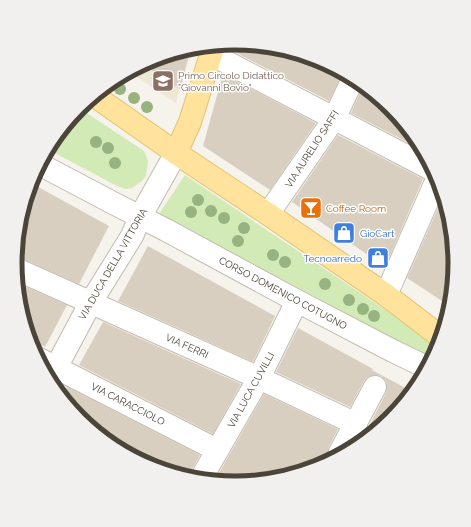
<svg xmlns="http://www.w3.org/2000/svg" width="471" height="527" viewBox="0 0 471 527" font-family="Raleway,sans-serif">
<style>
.education{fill:#efe8d6}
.green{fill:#d2eab5}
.building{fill:#d8cfc1}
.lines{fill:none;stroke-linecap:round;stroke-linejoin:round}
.minor-casing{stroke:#c2bbae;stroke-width:24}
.major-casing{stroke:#e6c16a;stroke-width:24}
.minor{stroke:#fff;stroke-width:22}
.major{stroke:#ffe39c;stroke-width:22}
.tree{fill:#97b381}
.labels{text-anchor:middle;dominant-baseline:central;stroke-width:3;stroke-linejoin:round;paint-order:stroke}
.education-label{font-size:10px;fill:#785e54;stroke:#fff;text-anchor:start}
.street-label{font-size:10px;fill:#4b4439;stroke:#fff}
.food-label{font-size:10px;fill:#c56008;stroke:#fff;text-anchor:start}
.shop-label{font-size:10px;fill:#366cbe;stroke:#fff;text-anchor:start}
.rim{fill:none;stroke:#4b4439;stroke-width:5}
</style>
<rect width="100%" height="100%" fill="#f6f3ec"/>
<polygon class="education" points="190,52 176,103 131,73 151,60"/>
<g class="green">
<polygon points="79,108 144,151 148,161 146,176 142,181 132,188 126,189 117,186 51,151"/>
<polygon points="185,175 439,346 432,359 159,214"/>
</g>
<g class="building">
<polygon points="236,43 320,60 342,74 329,101 229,49 231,44"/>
<polygon points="190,52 180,89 144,65 151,60"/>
<polygon points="223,74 316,123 270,190 203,146"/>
<polygon points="362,88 392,108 419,148 351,113"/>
<polygon points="338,135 423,179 385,267 292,202"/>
<polygon points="31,183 109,226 79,284 21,258 16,257"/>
<polygon points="443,197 456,264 448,305 407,278"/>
<polygon points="148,246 275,316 253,362 118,301"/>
<polygon points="19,284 67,305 45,347 30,339"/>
<polygon points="103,322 241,384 213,434 79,365"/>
<polygon points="298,328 373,369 372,370 411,391 391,420 361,440 367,430 386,393 387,386 386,381 381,376 374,375 368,377 364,381 350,407 276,372"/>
<polygon points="67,387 200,455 191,471 190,475 151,467 79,419 63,394"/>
<polygon points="264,394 338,429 328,448 327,455 329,461 320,467 235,484 215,480"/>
</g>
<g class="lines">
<g class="minor-casing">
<g id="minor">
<polyline points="211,54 433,170"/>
<polyline points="41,165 115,204 166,230 297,301 393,351 426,367"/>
<polyline points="268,214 334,119 352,81"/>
<polyline points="16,269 259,378 356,424"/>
<polyline points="386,295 438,177"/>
<polyline points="39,359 217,450"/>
<polyline points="51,377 91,302 132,236 140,217 176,153"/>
<polyline points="339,454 375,387"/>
<polyline points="202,477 259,378 297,301"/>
</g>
</g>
<g class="major-casing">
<g id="major">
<polyline points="96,97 176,153 268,214 386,295 441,337"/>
<polyline points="176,153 190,122 213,48"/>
</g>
</g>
<use href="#minor" class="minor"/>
<use href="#major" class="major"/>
</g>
<g class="tree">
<circle cx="120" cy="89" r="6"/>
<circle cx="134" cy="98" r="6"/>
<circle cx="147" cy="107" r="6"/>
<circle cx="96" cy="142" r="6"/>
<circle cx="108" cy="148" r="6"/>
<circle cx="115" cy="163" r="6"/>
<circle cx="198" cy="200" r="6"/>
<circle cx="211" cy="211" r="6"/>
<circle cx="191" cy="212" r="6"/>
<circle cx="224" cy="218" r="6"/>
<circle cx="244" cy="228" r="6"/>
<circle cx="238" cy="241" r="6"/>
<circle cx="273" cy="255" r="6"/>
<circle cx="285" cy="262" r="6"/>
<circle cx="325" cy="284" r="6"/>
<circle cx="349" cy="300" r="6"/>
<circle cx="363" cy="309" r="6"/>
<circle cx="374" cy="316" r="6"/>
</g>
<defs>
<g id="school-square" transform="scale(1.15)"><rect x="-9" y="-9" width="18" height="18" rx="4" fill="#8d6e63" stroke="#fff"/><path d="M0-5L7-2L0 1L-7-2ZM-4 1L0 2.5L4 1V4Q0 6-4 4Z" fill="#fff"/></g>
<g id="bar-square" transform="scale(1.15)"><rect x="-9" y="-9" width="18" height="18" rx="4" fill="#e8710a" stroke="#fff"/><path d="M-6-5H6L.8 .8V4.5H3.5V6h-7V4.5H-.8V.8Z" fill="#fff"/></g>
<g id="shop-square" transform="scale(1.15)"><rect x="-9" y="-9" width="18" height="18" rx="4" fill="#3f7fe0" stroke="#fff"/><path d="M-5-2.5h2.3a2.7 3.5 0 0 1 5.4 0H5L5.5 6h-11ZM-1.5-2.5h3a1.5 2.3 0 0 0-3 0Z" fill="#fff"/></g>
</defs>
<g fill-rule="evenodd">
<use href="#school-square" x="163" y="81"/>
<use href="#bar-square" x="311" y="208"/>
<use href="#shop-square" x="344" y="233"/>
<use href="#shop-square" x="378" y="258"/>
</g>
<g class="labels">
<g class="education-label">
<text x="178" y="75">Primo Circolo Didattico<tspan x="178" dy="12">"Giovanni Bovio"</tspan></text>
</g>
<g class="street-label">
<text transform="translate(312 149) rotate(-57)">VIA AURELIO SAFFI</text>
<text transform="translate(113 264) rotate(-60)">VIA DUCA DELLA VITTORIA</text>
<text transform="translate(283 293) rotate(28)">CORSO DOMENICO COTUGNO</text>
<text transform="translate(187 346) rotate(24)">VIA FERRI</text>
<text transform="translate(251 390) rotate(-61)">VIA LUCA CUVILLI</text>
<text transform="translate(128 404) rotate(27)">VIA CARACCIOLO</text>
</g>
<g class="food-label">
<text x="326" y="208">Coffee Room</text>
</g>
<g class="shop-label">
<text x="360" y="233">GioCart</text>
<text x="362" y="258" text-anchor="end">Tecnoarredo</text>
</g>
</g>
<path d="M0 0H471V527H0ZM22 263a213 213 0 1 1 426 0a213 213 0 1 1-426 0Z" fill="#f1f0ef" fill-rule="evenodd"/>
<path class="rim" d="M22 263a213 213 0 1 1 426 0a213 213 0 1 1-426 0Z"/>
</svg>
